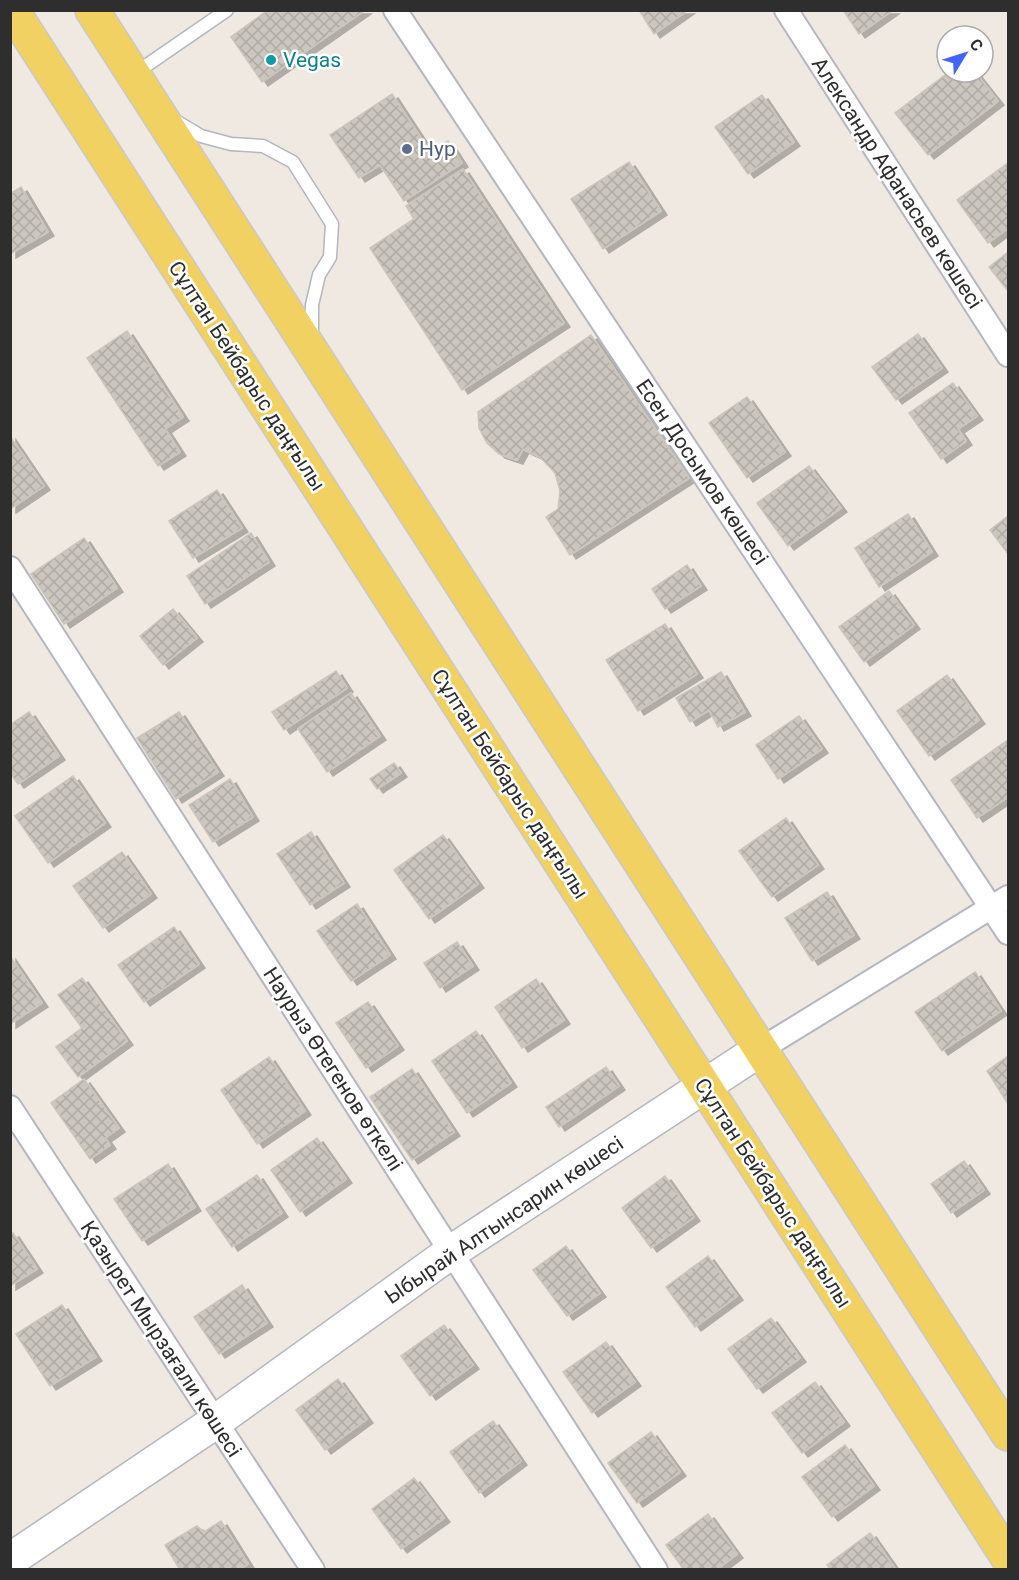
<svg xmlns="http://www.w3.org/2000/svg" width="1019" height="1580" viewBox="0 0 1019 1580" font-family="Roboto,sans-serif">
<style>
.building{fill:url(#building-cross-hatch);stroke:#cbc5ba;stroke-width:1.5;filter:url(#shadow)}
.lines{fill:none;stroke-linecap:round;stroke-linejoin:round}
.lane-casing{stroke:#b4b7c1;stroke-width:15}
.street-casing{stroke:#b4b7c1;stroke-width:26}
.secondary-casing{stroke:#b4b7c1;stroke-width:36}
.primary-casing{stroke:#c9c9c9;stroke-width:36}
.lane{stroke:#fff;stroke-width:12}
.street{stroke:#fff;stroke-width:22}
.secondary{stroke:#fff;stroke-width:33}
.primary{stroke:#f2d163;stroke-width:33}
.culture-dot{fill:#0f9aa8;stroke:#fff;stroke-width:2}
.service-dot{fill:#5c6f8a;stroke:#fff;stroke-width:2}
.labels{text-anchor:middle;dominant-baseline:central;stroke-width:5;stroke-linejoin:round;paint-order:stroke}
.culture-label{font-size:21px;fill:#0d838f;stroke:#fff;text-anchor:start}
.service-label{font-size:21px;fill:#4e5e75;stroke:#fff;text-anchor:start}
.street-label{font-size:21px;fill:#2e2e2e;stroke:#fff}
</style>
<defs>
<pattern id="building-cross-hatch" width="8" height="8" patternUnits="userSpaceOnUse" patternTransform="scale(1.5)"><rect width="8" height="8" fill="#cbc7bf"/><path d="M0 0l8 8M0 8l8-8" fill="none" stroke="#afaba4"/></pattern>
<filter id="shadow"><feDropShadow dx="6" dy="4" stdDeviation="0" flood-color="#0004"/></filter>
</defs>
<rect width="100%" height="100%" fill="#efe9e1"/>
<g class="building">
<polygon points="268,10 365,10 262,82 231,37"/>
<polygon points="639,10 688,10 654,34"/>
<polygon points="843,10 893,10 859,34"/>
<polygon points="949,72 975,72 998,101 928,155 895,113"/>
<polygon points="392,94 430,152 448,141 462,163 404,201 380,165 359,178 330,135"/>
<polygon points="762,95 794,142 748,174 715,127"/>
<polygon points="629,162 661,211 603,249 571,199"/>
<polygon points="1008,163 1008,228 988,243 957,200"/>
<polygon points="463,169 564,323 462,390 370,248 414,219 406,206"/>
<polygon points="21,187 48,232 10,254 10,194"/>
<polygon points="1008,252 1008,291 989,267"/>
<polygon points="127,331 183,417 165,429 180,452 158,466 87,358"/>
<polygon points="918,334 942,368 896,400 872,367"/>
<polygon points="591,335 689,478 570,555 546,517 558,509 560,491 555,473 540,457 523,449 517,460 499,454 487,443 479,428 478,412"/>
<polygon points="953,383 977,416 958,429 966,441 941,459 909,413"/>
<polygon points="747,397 785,452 747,478 709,423"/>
<polygon points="10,436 44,486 10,509"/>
<polygon points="809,466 841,508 788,546 757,503"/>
<polygon points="217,490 242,528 193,558 169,521"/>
<polygon points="908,514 932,552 879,587 855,548"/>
<polygon points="1008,516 1008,554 990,530"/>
<polygon points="251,533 269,562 205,604 187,576"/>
<polygon points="84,538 117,588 64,624 31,574"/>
<polygon points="687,565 701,586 665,609 652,589"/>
<polygon points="889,591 914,625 864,662 839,627"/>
<polygon points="173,609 197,638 163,665 140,636"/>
<polygon points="665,624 697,674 638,711 606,660"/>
<polygon points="336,671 347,688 284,730 272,712"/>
<polygon points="721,672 745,712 718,727 709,710 690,722 676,698"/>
<polygon points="947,675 979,720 929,756 897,711"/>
<polygon points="351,693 380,736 327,772 298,729"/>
<polygon points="29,712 59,756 18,784 10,773 10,725"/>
<polygon points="179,712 218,772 176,799 137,738"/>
<polygon points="799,716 822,749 778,779 756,745"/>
<polygon points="1008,740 1008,797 977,818 951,780"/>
<polygon points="394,763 401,773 377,789 370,779"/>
<polygon points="73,776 105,823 48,863 15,816"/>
<polygon points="230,779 253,817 213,842 189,805"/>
<polygon points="786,818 818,865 772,897 739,851"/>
<polygon points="311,832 344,883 310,905 277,854"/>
<polygon points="443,835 478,884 429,919 394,870"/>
<polygon points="122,852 151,894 103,928 73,886"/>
<polygon points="827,892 854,935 812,961 785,918"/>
<polygon points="357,904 390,955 351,981 317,931"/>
<polygon points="174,927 199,964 144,1002 118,965"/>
<polygon points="457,942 473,966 440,988 424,963"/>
<polygon points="10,956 42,1003 10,1024"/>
<polygon points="975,972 1001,1011 942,1051 915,1012"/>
<polygon points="82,978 127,1041 78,1077 56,1047 82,1028 58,995"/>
<polygon points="536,979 564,1020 522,1048 495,1007"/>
<polygon points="368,1002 398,1046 366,1068 336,1023"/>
<polygon points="476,1031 511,1083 467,1113 432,1061"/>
<polygon points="1008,1056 1008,1104 987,1071"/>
<polygon points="269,1057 305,1111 257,1144 221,1090"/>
<polygon points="606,1067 619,1086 559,1127 546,1107"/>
<polygon points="412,1069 454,1132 412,1160 370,1097"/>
<polygon points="84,1079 119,1128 105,1138 110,1145 90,1159 51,1103"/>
<polygon points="317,1138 346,1179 300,1212 271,1170"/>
<polygon points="964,1161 984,1190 951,1213 931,1184"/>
<polygon points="168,1164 195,1207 142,1241 114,1199"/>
<polygon points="257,1175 282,1213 232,1247 206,1209"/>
<polygon points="665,1176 694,1217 651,1248 622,1208"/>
<polygon points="13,1233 37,1269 10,1286 10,1234"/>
<polygon points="566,1246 600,1293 567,1316 533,1270"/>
<polygon points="708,1256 737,1296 695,1327 666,1287"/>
<polygon points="242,1285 267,1323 219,1354 194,1317"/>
<polygon points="62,1305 96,1357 50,1386 16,1334"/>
<polygon points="771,1318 800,1358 757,1389 728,1349"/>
<polygon points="444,1325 473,1365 430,1396 401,1356"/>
<polygon points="606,1342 635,1382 592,1413 563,1372"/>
<polygon points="338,1379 367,1419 325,1450 296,1410"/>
<polygon points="815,1382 844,1422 802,1453 772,1413"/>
<polygon points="493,1421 521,1461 479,1493 450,1452"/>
<polygon points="651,1432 680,1472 637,1503 608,1463"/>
<polygon points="845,1445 874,1486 832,1517 802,1477"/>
<polygon points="414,1478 444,1518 401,1549 372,1509"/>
<polygon points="708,1514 737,1554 716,1570 684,1570 666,1545"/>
<polygon points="221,1521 248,1564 239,1570 180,1570 165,1545 197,1526 204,1532"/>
<polygon points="870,1533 896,1570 831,1570 827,1565"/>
</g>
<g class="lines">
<g class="lane-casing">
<g id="lane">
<polyline points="134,74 227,10"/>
<polyline points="174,120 201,136 231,144 263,146 293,162 332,224 330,257 319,275 312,305 312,337"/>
</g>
</g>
<g class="street-casing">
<g id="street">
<polyline points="395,10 1008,933"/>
<polyline points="786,10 1008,355"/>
<polyline points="10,568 656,1570"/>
<polyline points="761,1049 1008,897"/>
<polyline points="10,1107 313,1570"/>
</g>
</g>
<g class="secondary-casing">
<polyline id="secondary" points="10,1560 215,1422 451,1252 761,1049"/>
</g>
<g class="primary-casing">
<g id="primary">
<polyline points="12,10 1008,1558"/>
<polyline points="92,10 1008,1434"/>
</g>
</g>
<use href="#lane" class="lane"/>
<use href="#street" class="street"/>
<use href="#secondary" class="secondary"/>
<use href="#primary" class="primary"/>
</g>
<circle class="culture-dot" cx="271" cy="60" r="6"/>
<circle class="service-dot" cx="407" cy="149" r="6"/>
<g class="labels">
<g class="culture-label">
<text x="283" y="60">Vegas</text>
</g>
<g class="service-label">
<text x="419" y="149">Нур</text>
</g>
<g class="street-label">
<text transform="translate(897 183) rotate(57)">Александр Афанасьев көшесі</text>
<text transform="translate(247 376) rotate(57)">Сұлтан Бейбарыс даңғылы</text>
<text transform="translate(702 472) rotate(56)">Есен Досымов көшесі</text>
<text transform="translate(510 784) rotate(57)">Сұлтан Бейбарыс даңғылы</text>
<text transform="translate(333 1069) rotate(57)">Наурыз Өтегенов өткелі</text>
<text transform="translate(773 1193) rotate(57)">Сұлтан Бейбарыс даңғылы</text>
<text transform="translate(504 1220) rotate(-34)">Ыбырай Алтынсарин көшесі</text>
<text transform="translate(161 1339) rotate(57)">Қазырет Мырзағали көшесі</text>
</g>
</g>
<rect width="1019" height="1580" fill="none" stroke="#2e2e2e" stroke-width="24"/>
<g transform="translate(965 54) rotate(52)"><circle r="28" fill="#ffffff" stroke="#ababab" stroke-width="1.5"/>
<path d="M0-4.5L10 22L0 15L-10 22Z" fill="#4264fb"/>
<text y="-9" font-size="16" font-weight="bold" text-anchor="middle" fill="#2e2e2e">С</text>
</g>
</svg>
